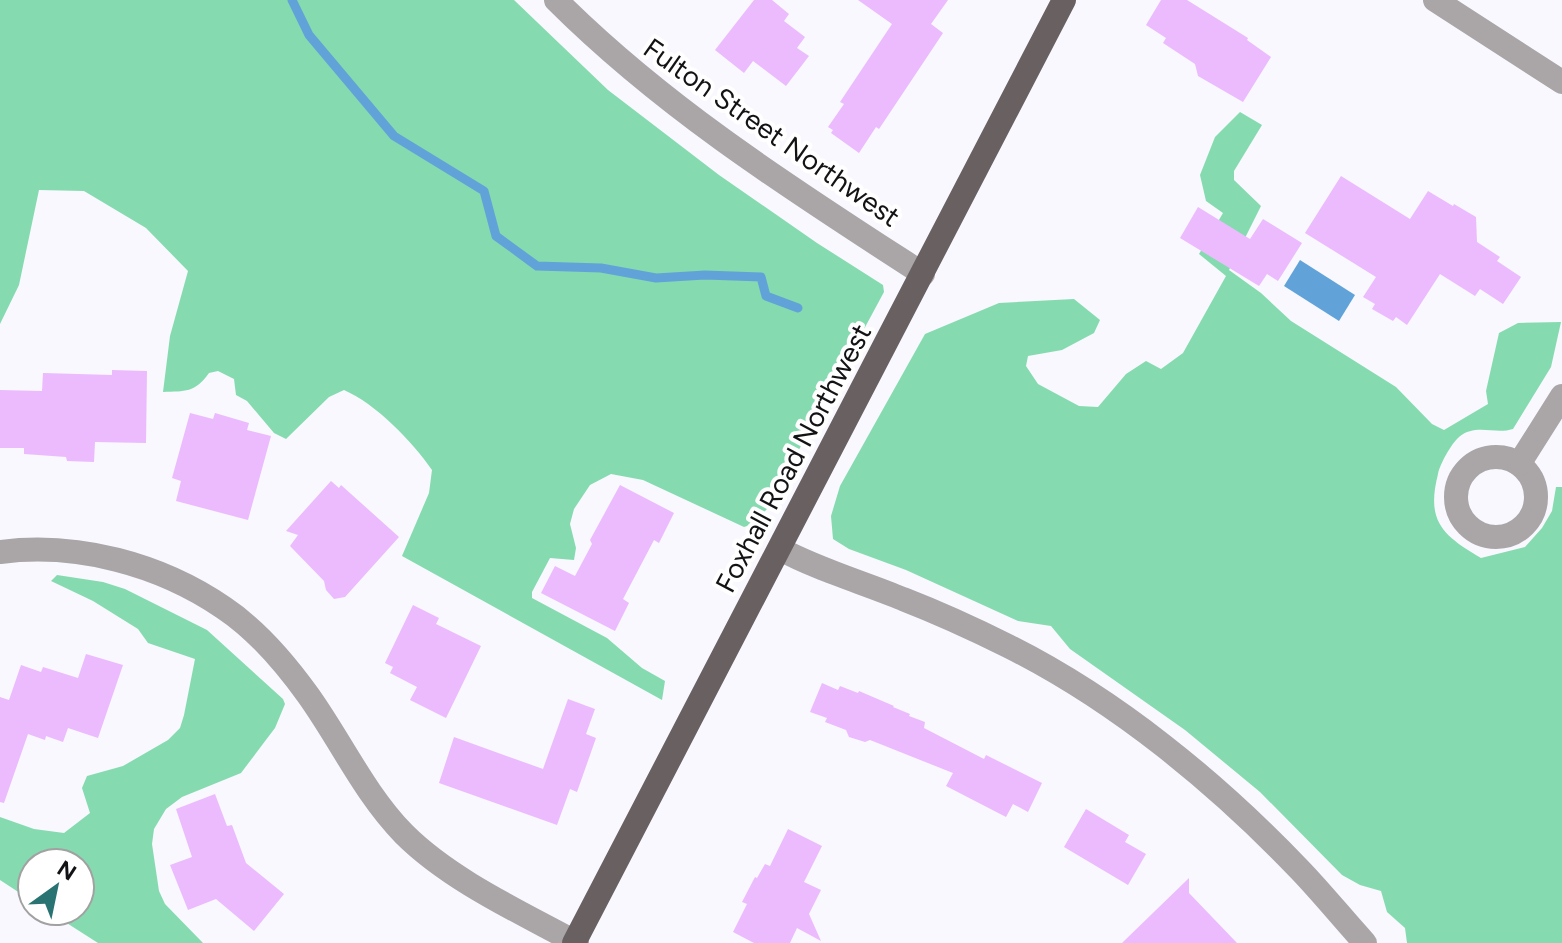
<svg xmlns="http://www.w3.org/2000/svg" width="1562" height="943" viewBox="0 0 1562 943" font-family="Figtree,sans-serif">
<style>
.forest{fill:#85dbaf}
.water{fill:#61a3d8}
.lines{fill:none;stroke-linecap:round;stroke-linejoin:round}
.stream{stroke:#61a3d8;stroke-width:9}
.building{fill:#ebbbfe}
.minor{stroke:#aaa5a6;stroke-width:24}
.major{stroke:#696061;stroke-width:24}
.labels{text-anchor:middle;dominant-baseline:central;stroke-width:8;stroke-linejoin:round;paint-order:stroke}
.street-label{font-size:28px;fill:#131316;stroke:#fff}
</style>
<rect width="100%" height="100%" fill="#f8f8fe"/>
<g class="forest">
<path d="M0,0h514l94,90 111,85 98,68 66,42 1,7 -117,217 -14,15 -9,3 -101,-47 -32,-6 -21,11 -16,24 -4,15 6,24 -2,12 -24,-2 -18,34v6l75,40 35,30 23,13 -3,19 -260,-144 27,-63 3,-23c-20,-29 -56,-66 -88,-80l-15,7 -43,42 -12,-6 -27,-32 -11,-6 -2,-16 -16,-8 -9,2c-14,20 -24,18 -46,19l7,-56 18,-65 -42,-43 -62,-37 -45,-1 -20,95 -19,39z"/>
<path d="M1240,112l22,13 -28,46v9l27,26 -32,64 32,23 30,28 105,66 36,37 12,6 44,-26 -2,-13 13,-58 19,-10 43,-1 -10,45 -38,62c-18,6 -37,-6 -54,8 -8,7 -19,27 -21,37 -12,47 4,61 43,84l44,-11 17,-19 10,-17 4,-24h6v456h-155l-2,-15 -18,-16 -6,-21 -21,-6 -18,-10 -82,-83 -75,-62 -115,-81 -19,-23 -33,-5 -112,-51 -57,-21 -16,-10 -2,-23 9,-30 85,-152 74,-31 75,-4 26,21 -6,13 -32,17 -34,6 -2,10 12,18 41,22 19,1 28,-33 20,-13 15,8 22,-16 43,-77 -27,-22 24,-41 -17,-12 -6,-26 15,-38z"/>
<polygon points="57,575 103,582 125,589 207,630 283,699 285,704 275,728 241,773 182,797 166,809 154,829 152,844 159,891 165,904 203,943 98,943 48,911 80,911 80,863 32,863 32,901 0,880 0,817 34,829 64,833 90,813 82,788 87,776 123,766 168,740 180,728 184,715 195,659 148,643 138,629 93,601 51,581"/>
</g>
<polygon class="water" points="1300,260 1355,295 1339,321 1284,286"/>
<g class="lines">
<polyline class="stream" points="292,0 309,35 394,136 484,191 496,236 537,266 601,268 656,278 705,275 761,277 766,296 798,308"/>
</g>
<g class="building">
<polygon points="754,0 772,0 789,14 784,21 805,37 797,48 809,56 786,86 753,61 744,73 715,50"/>
<polygon points="858,0 948,0 931,24 943,33 879,129 876,127 859,153 831,133 833,130 828,127 844,104 840,102 892,24"/>
<polygon points="1161,0 1187,0 1248,38 1247,40 1271,57 1243,102 1198,76 1195,64 1163,43 1166,38 1146,25"/>
<polygon points="1341,176 1410,219 1428,191 1453,206 1454,204 1476,217 1477,242 1500,257 1497,261 1521,277 1503,304 1480,289 1475,296 1440,274 1407,325 1396,317 1393,321 1372,309 1375,304 1363,297 1376,277 1305,233"/>
<polygon points="1198,207 1250,239 1263,219 1302,243 1278,281 1267,274 1259,286 1180,238"/>
<polygon points="112,370 147,371 146,443 95,442 94,462 67,461 66,457 24,454 24,448 0,448 0,390 42,391 43,373 112,375"/>
<polygon points="190,413 213,419 215,413 249,423 247,430 271,436 248,520 176,501 181,481 172,478"/>
<polygon points="331,481 339,488 341,485 399,537 345,597 334,599 326,590 324,581 290,546 298,535 286,531"/>
<polygon points="620,485 674,513 659,543 654,540 623,599 629,603 615,631 541,593 555,566 575,576 592,544 590,540"/>
<polygon points="413,605 439,618 436,624 481,646 446,718 410,700 417,687 390,673 393,667 385,663"/>
<polygon points="86,654 123,665 98,738 68,728 63,742 46,736 45,740 28,734 4,803 0,802 0,697 9,700 21,665 41,672 43,667 78,678"/>
<polygon points="822,683 838,690 840,686 858,693 859,691 894,706 893,707 910,714 909,716 925,722 924,728 984,759 986,755 1042,783 1028,812 1013,804 1006,817 946,786 953,773 870,740 865,742 849,737 846,730 825,722 827,718 810,712"/>
<polygon points="568,699 595,709 586,734 596,738 577,792 570,789 557,825 439,783 454,737 543,769"/>
<polygon points="215,794 227,826 232,825 246,863 284,894 254,931 216,899 188,910 170,865 192,857 176,809"/>
<polygon points="1086,809 1129,835 1125,842 1146,854 1128,885 1064,847"/>
<polygon points="788,829 822,846 804,882 821,890 809,914 821,941 797,928 790,943 754,943 733,932 747,904 742,902 755,877 757,878 765,864 770,866"/>
<polygon points="1189,878 1189,893 1237,943 1122,943"/>
</g>
<g class="lines">
<g class="minor">
<path d="M556,0c109,109 239,191 367,274"/>
<polyline points="1435,0 1562,82"/>
<circle cx="1496" cy="497" r="40"/>
<polyline points="1519,464 1562,396"/>
<path d="M780,549c39,21 82,33 123,50 36,14 71,30 105,47 108,54 209,137 292,224 23,24 43,49 65,73"/>
<path d="M0,552c77,-10 160,12 224,56 33,22 61,55 84,87 33,46 56,98 96,139 46,46 116,78 173,109"/>
</g>
<polyline class="major" points="574,943 1064,0"/>
</g>
<g class="labels">
<g class="street-label">
<text transform="translate(772 132) rotate(35)">Fulton Street Northwest</text>
<text transform="translate(793 458) rotate(-62)">Foxhall Road Northwest</text>
</g>
</g>
<g transform="translate(56 887) rotate(33)"><circle r="38" fill="#ffffff" stroke="#a1a1a2" stroke-width="2"/>
<path d="M0-6L14 30L0 20L-14 30Z" fill="#297372"/>
<text y="-12" font-size="22" font-weight="bold" text-anchor="middle" fill="#131316">N</text>
</g>
</svg>
